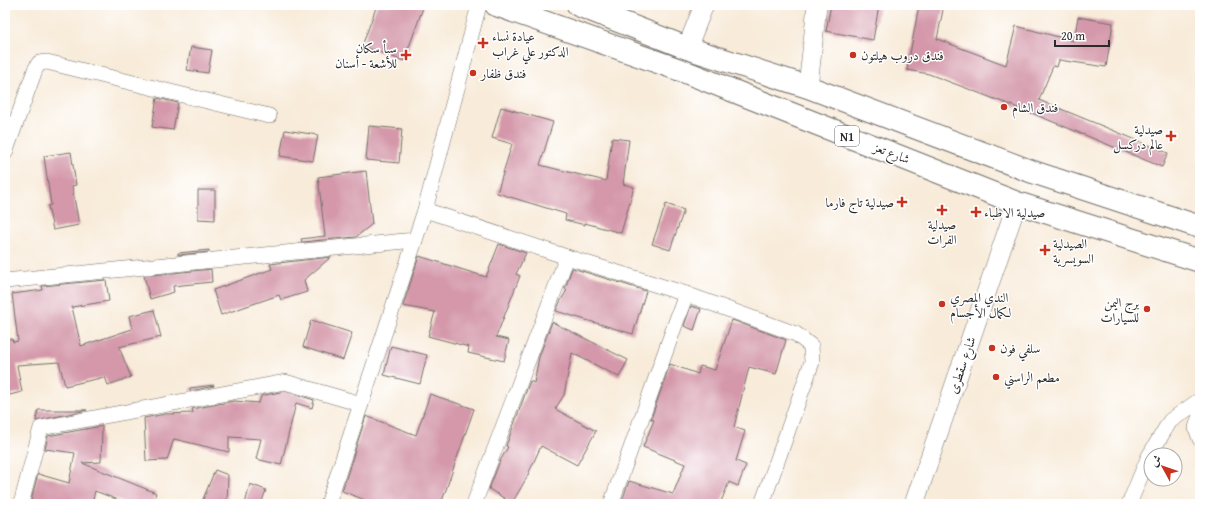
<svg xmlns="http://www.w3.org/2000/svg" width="1205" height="509" viewBox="0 0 1205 509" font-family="'Gentium Book Plus',Amiri,serif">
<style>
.building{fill:#d498aa}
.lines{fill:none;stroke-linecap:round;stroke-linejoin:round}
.minor-casing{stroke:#736e68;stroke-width:16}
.tertiary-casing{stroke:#736e68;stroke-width:20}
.trunk-casing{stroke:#736e68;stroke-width:24}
.minor{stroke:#fff;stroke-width:15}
.tertiary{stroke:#fff;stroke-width:19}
.trunk{stroke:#fff;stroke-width:22}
.poi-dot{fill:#c8321e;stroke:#fff;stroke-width:1.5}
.labels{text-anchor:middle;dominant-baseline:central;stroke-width:3;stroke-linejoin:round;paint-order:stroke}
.shield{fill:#fff;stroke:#6b6b6b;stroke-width:1}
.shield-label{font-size:12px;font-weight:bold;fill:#2b2b2b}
.poi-label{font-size:13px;fill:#2b2b2b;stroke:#fff;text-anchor:start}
.street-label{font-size:13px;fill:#2b2b2b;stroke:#fff}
</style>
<rect width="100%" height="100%" fill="#fff"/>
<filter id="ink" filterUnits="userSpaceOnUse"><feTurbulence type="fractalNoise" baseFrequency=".025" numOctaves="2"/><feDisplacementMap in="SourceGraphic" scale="8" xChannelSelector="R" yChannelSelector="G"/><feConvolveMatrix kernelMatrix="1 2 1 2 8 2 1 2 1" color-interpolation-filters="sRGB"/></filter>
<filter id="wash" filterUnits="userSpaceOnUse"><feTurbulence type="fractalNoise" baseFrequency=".012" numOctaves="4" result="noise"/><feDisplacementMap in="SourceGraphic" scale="16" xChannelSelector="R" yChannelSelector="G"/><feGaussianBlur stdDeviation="0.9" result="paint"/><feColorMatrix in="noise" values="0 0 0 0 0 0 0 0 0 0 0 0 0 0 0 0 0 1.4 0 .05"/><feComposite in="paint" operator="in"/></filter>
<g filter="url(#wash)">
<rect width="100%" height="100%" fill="#f8ebd9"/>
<g id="blocks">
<g class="building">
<polygon points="377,5 424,5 404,61 362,46"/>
<polygon points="831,5 879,5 873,40 826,31"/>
<polygon points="919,5 944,5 937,39 1006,65 1016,26 1074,41 1078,17 1113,23 1106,67 1059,60 1057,67 1053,66 1039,100 1168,153 1162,167 1034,114 929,74 907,70"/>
<polygon points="191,47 212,50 208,73 187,70"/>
<polygon points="157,98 178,103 173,130 152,127"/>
<polygon points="501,107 553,122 540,165 564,171 606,181 612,138 629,140 623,184 634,187 621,233 585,223 585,225 565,220 566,214 497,193 512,144 492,138"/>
<polygon points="369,126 402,129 399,163 366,160"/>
<polygon points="285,130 318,135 313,161 280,156"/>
<polygon points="71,152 76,185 72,186 79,225 53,230 48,206 51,205 44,156"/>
<polygon points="366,171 372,224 356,237 302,242 301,239 325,236 318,177"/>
<polygon points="198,190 215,190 215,220 198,219"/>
<polygon points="666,204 684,210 670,250 652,244"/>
<polygon points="499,244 526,253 516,274 520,276 496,337 509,340 504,361 468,353 469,347 428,336 435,312 403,306 419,256 486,277"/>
<polygon points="209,250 209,252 178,255 178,253"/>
<polygon points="331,257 304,280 307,292 281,300 279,295 221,315 213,290 272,269 270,264"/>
<polygon points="572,268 646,291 633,334 556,311 561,300 567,290 565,289"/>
<polygon points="211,269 212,282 173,286 174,292 150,299 144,276"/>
<polygon points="106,280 109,301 72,307 81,346 132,329 129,316 154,310 161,337 119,347 131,377 108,385 105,377 65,386 59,362 17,365 22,392 5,396 5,339 12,339 13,342 18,341 12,294 43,290 42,286"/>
<polygon points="691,306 701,309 694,330 684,326"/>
<polygon points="311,320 352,333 343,360 303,347"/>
<polygon points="732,320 786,340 776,374 749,367 734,427 745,431 736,461 746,465 738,486 729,482 720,504 621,504 629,481 673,494 685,464 643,447 654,420 651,419 670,364 698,374 700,366 715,370"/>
<polygon points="552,322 628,360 619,377 572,353 564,395 555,409 596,431 577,465 541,446 526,479 512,503 489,489 500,461 508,447 506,446 530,381 534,383 539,357"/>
<polygon points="391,346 427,355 420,384 384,375"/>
<polygon points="214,385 214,386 190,391 190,388"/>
<polygon points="285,391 314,400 312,408 296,403 281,465 256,459 261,439 229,437 229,452 174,439 167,460 146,461 144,418 166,414 193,413 192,409 234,401 259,403 261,396"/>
<polygon points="430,394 474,409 441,504 375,504 342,491 366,416 416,435"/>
<polygon points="38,410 87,410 36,421"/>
<polygon points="102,426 101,462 82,463 156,493 152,504 129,504 95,491 92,504 30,504 38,474 69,483 75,453 45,449 48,436"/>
<polygon points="215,470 228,475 227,504 201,504"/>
<polygon points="250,484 266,490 261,504 245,504"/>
</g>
</g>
</g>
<g filter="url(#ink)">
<use href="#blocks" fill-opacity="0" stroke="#736e68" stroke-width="1"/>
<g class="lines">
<g class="minor-casing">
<g id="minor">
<polyline points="5,153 35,70 39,63 47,62 269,116"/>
<polyline points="425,210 567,257 686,294 796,334 811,346 812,362 762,504"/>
<polyline points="5,281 415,240"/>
<polyline points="1200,415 1196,428 1200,439"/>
<polyline points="21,504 41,428 285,382 361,404"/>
<polyline points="328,504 425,210 479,5"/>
<polyline points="474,504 567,257"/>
<polyline points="611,504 686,294"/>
<polyline points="1129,504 1149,456 1170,421 1200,400"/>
</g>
</g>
<g class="tertiary-casing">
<g id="tertiary">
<polyline points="687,48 704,5"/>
<polyline points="808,87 817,5"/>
<polyline points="914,504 1017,203"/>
</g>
</g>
<g class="trunk-casing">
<g id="trunk">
<polyline points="496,5 683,71 1017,203 1200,261"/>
<polyline points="578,5 687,48 808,87 1030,171 1200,227"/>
</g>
</g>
<use href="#minor" class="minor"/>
<use href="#tertiary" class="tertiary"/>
<use href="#trunk" class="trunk"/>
</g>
</g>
<g class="poi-dot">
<path d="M481 37h4v4h4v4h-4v4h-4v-4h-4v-4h4z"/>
<path d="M404 49h4v4h4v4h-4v4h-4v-4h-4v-4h4z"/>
<circle cx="853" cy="55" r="4"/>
<circle cx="473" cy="73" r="4"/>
<circle cx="1004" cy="107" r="4"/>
<path d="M1169 130h4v4h4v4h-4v4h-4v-4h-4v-4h4z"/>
<path d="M900 196h4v4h4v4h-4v4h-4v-4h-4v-4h4z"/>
<path d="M940 204h4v4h4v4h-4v4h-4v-4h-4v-4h4z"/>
<path d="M974 206h4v4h4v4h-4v4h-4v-4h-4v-4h4z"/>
<path d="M1043 244h4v4h4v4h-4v4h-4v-4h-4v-4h4z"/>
<circle cx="942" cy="304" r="4"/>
<circle cx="1147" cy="309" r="4"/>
<circle cx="992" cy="348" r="4"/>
<circle cx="996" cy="377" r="4"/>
</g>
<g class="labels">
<rect class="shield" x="835" y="126" width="24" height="20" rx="3"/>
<g class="shield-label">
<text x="847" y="136">N1</text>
</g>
<g class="poi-label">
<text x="492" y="36">عيادة نساء<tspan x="492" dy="15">الدكتور علي غراب</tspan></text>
<text x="397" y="48" text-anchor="end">سبأ سكان<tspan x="397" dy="15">للأشعة - أسنان</tspan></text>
<text x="861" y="55">فندق دروب هيلتون</text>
<text x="481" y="73">فندق ظفار</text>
<text x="1012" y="107">فندق الشام</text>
<text x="1163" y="129" text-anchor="end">صيدلية<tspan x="1163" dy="15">عالم دركسل</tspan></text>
<text x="894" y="202" text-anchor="end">صيدلية تاج فارما</text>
<text x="984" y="212">صيدلية الاطباء</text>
<text x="942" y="224" text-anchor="middle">صيدلية<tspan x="942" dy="15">الفرات</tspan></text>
<text x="1053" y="243">الصيدلية<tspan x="1053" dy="15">السويسرية</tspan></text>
<text x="950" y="297">الندي المصري<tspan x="950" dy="15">لكمال الأجسام</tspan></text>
<text x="1139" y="302" text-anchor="end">برج اليمن<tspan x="1139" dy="15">للسيارات</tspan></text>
<text x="1000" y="348">سلفي فون</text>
<text x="1004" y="377">مطعم الراسني</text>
</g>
<g class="street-label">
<text transform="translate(892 153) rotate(22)">شارع تعز</text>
<text transform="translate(962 365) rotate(-71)">شارع سقطرى</text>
</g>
</g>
<rect width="1205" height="509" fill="none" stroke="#fff" stroke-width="20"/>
<g transform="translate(1163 467) rotate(310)"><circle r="19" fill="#ffffff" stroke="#aaaaaa"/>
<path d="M0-3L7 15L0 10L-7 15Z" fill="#c8321e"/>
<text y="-6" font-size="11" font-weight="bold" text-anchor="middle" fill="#2b2b2b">ش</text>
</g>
<path d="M1055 40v6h54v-6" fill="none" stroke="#2b2b2b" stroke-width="2"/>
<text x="1061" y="40" font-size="12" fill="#2b2b2b" stroke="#ffffff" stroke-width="3" paint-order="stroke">20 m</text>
</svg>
